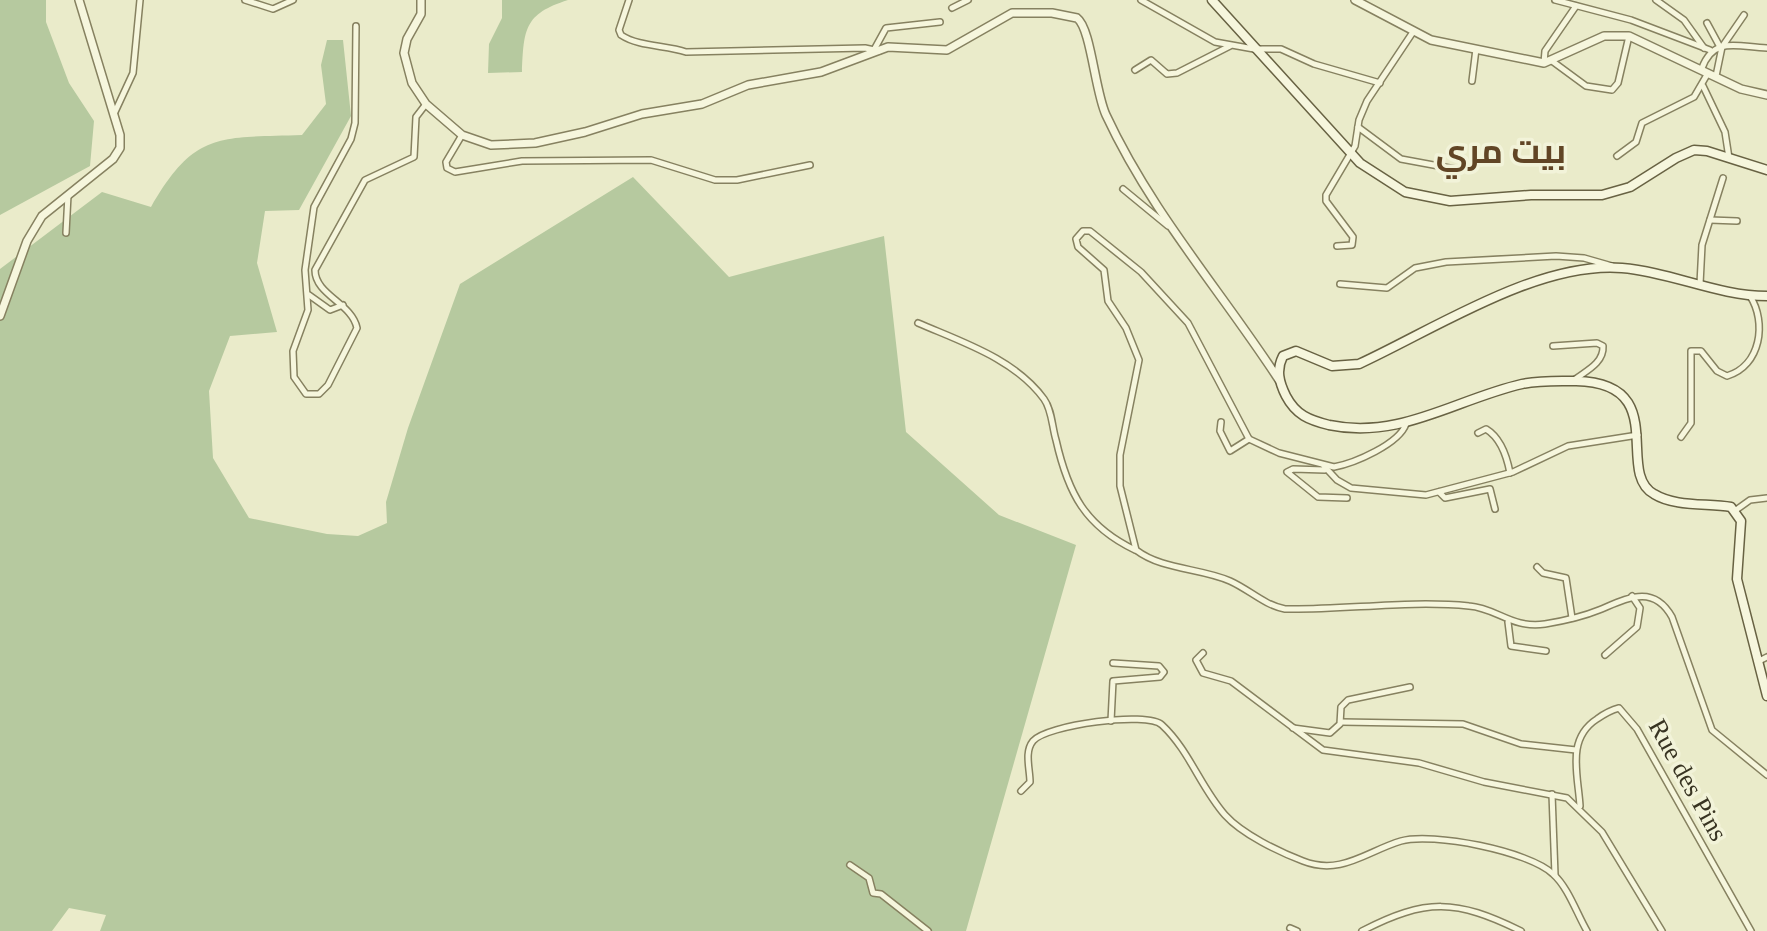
<svg xmlns="http://www.w3.org/2000/svg" width="1767" height="931" viewBox="0 0 1767 931" font-family="'Times New Roman',Cairo,serif">
<style>
.green{fill:#b6c99f}
.lines{fill:none;stroke-linecap:round;stroke-linejoin:round}
.minor-casing{stroke:#868160;stroke-width:8}
.tertiary-casing{stroke:#868160;stroke-width:10}
.secondary-casing{stroke:#686243;stroke-width:11}
.minor{stroke:#f6f6dd;stroke-width:5}
.tertiary{stroke:#f6f6dd;stroke-width:7}
.secondary{stroke:#f6f6dd;stroke-width:8}
.labels{text-anchor:middle;dominant-baseline:central;stroke-width:7;stroke-linejoin:round;paint-order:stroke}
.street-label{font-size:26px;fill:#383422;stroke:#f2f3d9}
.district-label{font-size:34px;font-weight:bold;fill:#614525;stroke:#f2f3d9}
</style>
<rect width="100%" height="100%" fill="#eaebca"/>
<g class="green">
<polygon points="0,0 46,0 46,22 69,83 94,121 90,166 0,215"/>
<path d="M502,0h66c-44,14 -44,29 -46,72l-34,1 1,-29 13,-26z"/>
<path d="M327,40h16l8,76 -52,94 -34,1 -8,52 20,69 -47,4 -21,55 4,67 36,60 78,16 31,2 29,-13 -1,-21 22,-74 52,-144 173,-107 96,100 155,-41 22,196 93,83 77,30 -110,386h-866l6,-16 -37,-7 -17,23h-52v-662l102,-77 49,15c44,-77 69,-69 151,-72l24,-31 -5,-39z"/>
</g>
<g class="lines">
<g class="minor-casing">
<g id="minor">
<polyline points="245,0 273,9 293,0"/>
<path d="M629,0l-10,30 2,5c18,12 45,10 65,17l179,-4 14,3"/>
<polyline points="1141,0 1215,42 1254,49 1281,49 1314,64 1380,83"/>
<polyline points="1555,0 1631,20 1710,50"/>
<polyline points="1656,0 1684,20 1704,48"/>
<polyline points="952,8 968,0"/>
<polyline points="1707,23 1720,47"/>
<path d="M356,26l-1,97 -4,16 -37,68 -9,63 3,40 -15,41 1,26 12,17h13l9,-9 29,-57c-5,-25 -42,-33 -42,-58l50,-90 49,-23 2,-40 10,-13"/>
<polyline points="875,48 886,28 940,22"/>
<polyline points="1552,61 1586,86 1612,90 1618,83 1629,36"/>
<polyline points="1544,63 1545,51 1576,6"/>
<path d="M1702,68c12,-32 35,-21 65,-20"/>
<polyline points="1135,70 1151,60 1167,74 1177,73 1230,46"/>
<polyline points="1716,76 1722,47 1744,15"/>
<polyline points="1472,81 1476,49"/>
<polyline points="1703,86 1725,132 1729,158"/>
<polyline points="114,114 133,73 140,0"/>
<polyline points="1358,127 1401,159 1455,169"/>
<polyline points="462,135 446,162 447,168 455,172 522,161 651,160 715,180 737,180 810,165"/>
<polyline points="1617,156 1636,142 1642,123 1694,97 1708,73"/>
<polyline points="1123,189 1168,226"/>
<polyline points="1710,220 1737,221"/>
<polyline points="66,233 68,195"/>
<polyline points="1337,246 1352,245 1353,237 1326,201 1326,195 1355,146 1359,120 1367,101 1413,32"/>
<polyline points="1340,284 1387,288 1415,268 1446,262 1556,256 1584,258 1612,266"/>
<polyline points="1700,284 1702,245 1723,178"/>
<polyline points="309,295 330,310 343,305"/>
<path d="M918,323c44,19 97,36 126,76 8,11 8,28 12,41 12,53 29,86 79,110"/>
<path d="M1553,346l44,-3 6,3c1,17 -17,25 -29,34"/>
<polyline points="1221,422 1220,431 1230,451 1249,439"/>
<path d="M1406,424c-7,20 -51,39 -72,43l-55,-14 -30,-14 -61,-116 -47,-51 -51,-41h-7l-7,8 2,8 26,23 4,31 18,27 13,32 -19,95v31l16,64c26,20 65,18 94,31 20,9 34,24 55,28 62,1 123,-9 184,-3 28,2 43,23 76,18 18,-3 37,-7 54,-14 27,-11 54,-27 73,7l40,113 55,45"/>
<path d="M1478,433l8,-4c15,9 21,28 24,44"/>
<path d="M1681,437l10,-14v-72h10l16,20 10,5c34,-10 40,-54 23,-80"/>
<polyline points="1324,466 1337,480 1351,488 1426,495 1513,472 1568,446 1638,435"/>
<polyline points="1325,470 1293,469 1287,472 1318,497 1347,498"/>
<polyline points="1439,492 1445,498 1490,489 1495,509"/>
<polyline points="1736,510 1750,500 1767,498"/>
<polyline points="1537,567 1543,573 1566,578 1572,618"/>
<polyline points="1508,622 1511,646 1546,651"/>
<polyline points="1203,653 1196,660 1203,673 1231,681 1323,750 1419,763 1484,782 1567,798 1602,832 1662,931"/>
<polyline points="1605,655 1637,627 1640,608 1632,596"/>
<polyline points="1759,661 1767,657"/>
<polyline points="1111,721 1113,681 1160,677 1164,672 1159,666 1113,663"/>
<polyline points="1341,722 1463,724 1521,744 1576,750"/>
<polyline points="1293,728 1330,733 1340,724 1341,707 1348,700 1410,687"/>
<path d="M1021,791l9,-9c0,-13 -6,-30 3,-41 13,-16 114,-30 129,-16 27,25 39,63 63,90 17,19 54,37 78,46 38,15 64,-10 98,-20 31,-9 128,10 152,33 15,13 24,40 34,57"/>
<polyline points="1552,794 1555,875"/>
<path d="M1580,806c-2,-32 -14,-67 17,-87 7,-5 14,-9 22,-11l18,21 114,202"/>
<polyline points="850,865 869,878 873,893 881,894 928,931"/>
<polyline points="1290,928 1297,931"/>
<path d="M1362,931c64,-33 94,-32 159,0"/>
</g>
</g>
<g class="tertiary-casing">
<g id="tertiary">
<path d="M421,0v14l-14,25 -3,14 8,30 14,21 36,31 29,10 44,-2 50,-11 57,-18 60,-10 46,-19 73,-13 67,-25 59,3 65,-37h40l25,5c14,10 18,74 29,97 45,97 115,176 173,265"/>
<polyline points="1355,0 1431,40 1544,63 1604,36 1629,36 1741,89 1767,95"/>
<polyline points="0,316 27,241 42,216 113,159 120,148 120,135 79,0"/>
</g>
</g>
<g class="secondary-casing">
<g id="secondary">
<polyline points="1212,0 1360,163 1405,192 1450,201 1531,195 1602,195 1630,187 1676,158 1694,150 1707,151 1767,170"/>
<path d="M1767,296c-49,0 -96,-24 -145,-28 -84,-7 -187,61 -263,96l-27,2 -36,-15 -13,5c-7,14 -4,26 3,40 10,19 23,24 43,29 71,15 127,-26 193,-41 18,-4 36,-3 54,-3 96,2 38,91 78,113 21,13 53,9 77,13l10,14 -4,58 30,117"/>
</g>
</g>
<use href="#minor" class="minor"/>
<use href="#tertiary" class="tertiary"/>
<use href="#secondary" class="secondary"/>
</g>
<g class="labels">
<g class="street-label">
<text transform="translate(1688 780) rotate(61)">Rue des Pins</text>
</g>
<g class="district-label">
<text x="1501" y="151">بيت مري</text>
</g>
</g>
</svg>
